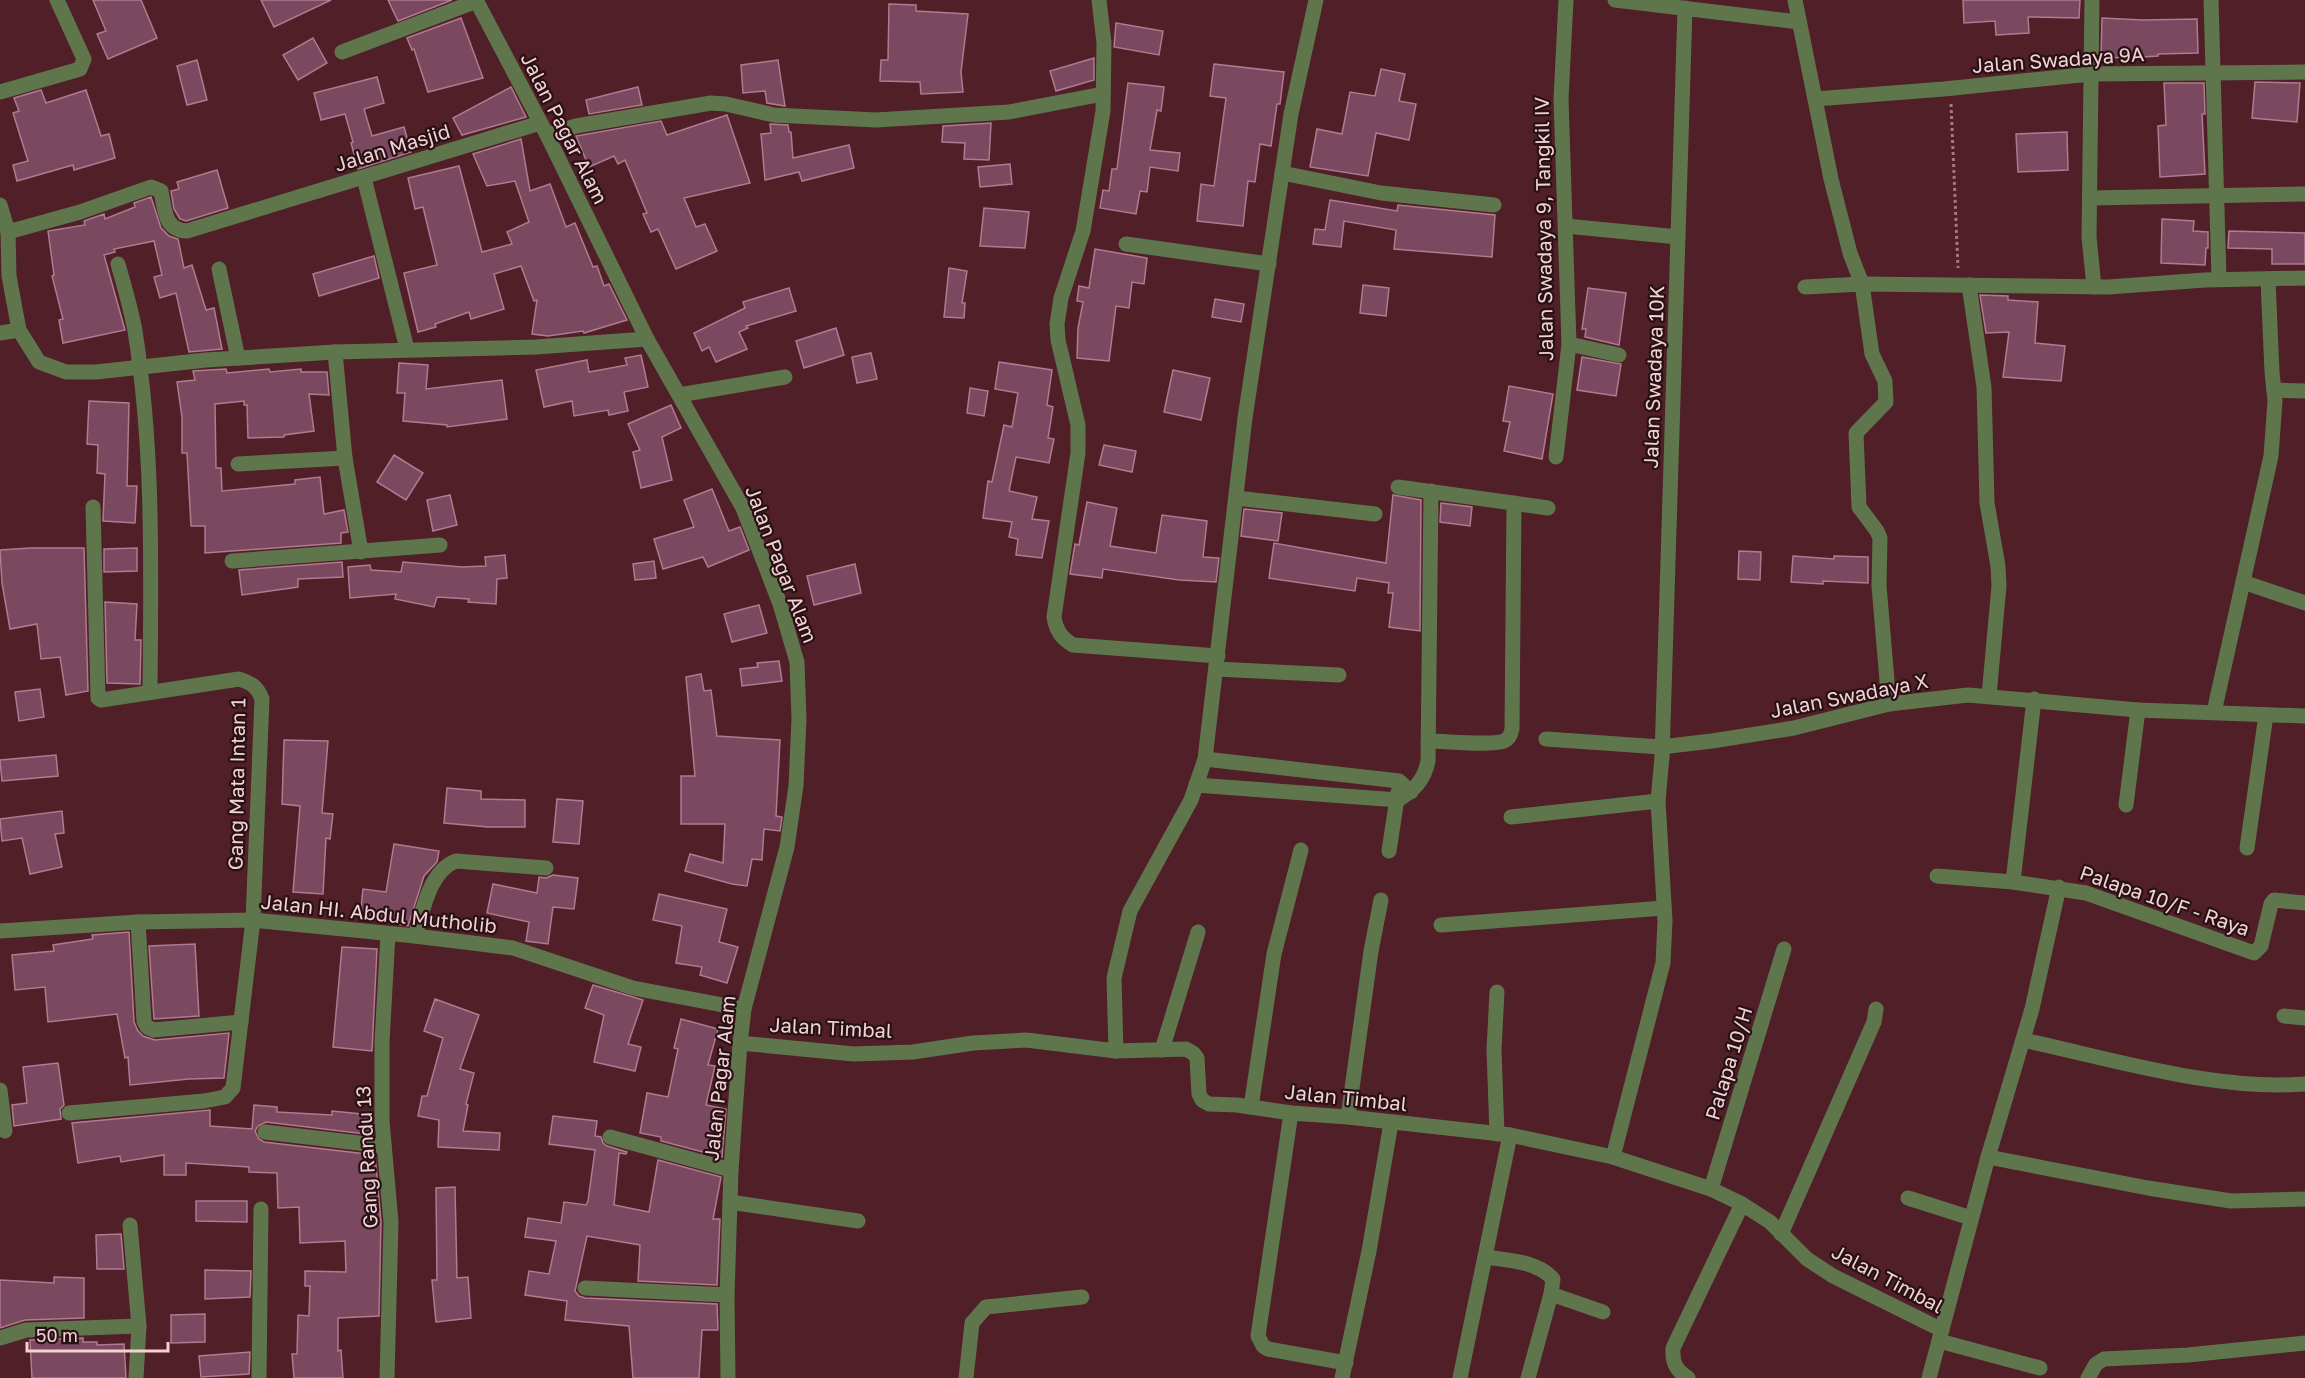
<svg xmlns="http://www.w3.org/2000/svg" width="2305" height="1378" viewBox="0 0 2305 1378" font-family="'Golos Text',sans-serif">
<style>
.building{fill:#7a485f;stroke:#b07a91;stroke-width:1.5}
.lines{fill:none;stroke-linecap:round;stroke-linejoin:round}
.path{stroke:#a2797f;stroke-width:3;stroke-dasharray:3 3;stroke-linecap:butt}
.minor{stroke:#5f764d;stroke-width:15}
.labels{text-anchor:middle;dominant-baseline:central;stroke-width:4.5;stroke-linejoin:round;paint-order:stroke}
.street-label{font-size:20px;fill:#f3d2d5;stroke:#281115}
</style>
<rect width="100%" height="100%" fill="#501f27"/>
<g class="building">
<polygon points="93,0 141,0 157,38 108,59 97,34 106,31"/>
<polygon points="261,0 331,0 274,27"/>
<polygon points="388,0 452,0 398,21"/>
<polygon points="1963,0 2080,0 2079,18 2028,17 2029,33 1996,35 1995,21 1964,23"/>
<polygon points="889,4 916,5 916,11 968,14 961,72 963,92 921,94 920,82 880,81 881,60 888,60"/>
<polygon points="461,18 483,78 428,92 414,49 412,50 407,38"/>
<polygon points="2102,18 2143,20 2197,19 2198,53 2158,54 2158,56 2127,58 2101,57"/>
<polygon points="1116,23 1163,31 1159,55 1114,47"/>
<polygon points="313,38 327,63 298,80 283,55"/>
<polygon points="1094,58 1094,80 1056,91 1050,71"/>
<polygon points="197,60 207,100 187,105 177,66"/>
<polygon points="778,60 785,106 767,103 765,91 743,93 741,65"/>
<polygon points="1214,64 1284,72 1280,104 1277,104 1271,146 1260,144 1255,182 1248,181 1243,226 1197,221 1201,184 1214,186 1226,98 1210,96"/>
<polygon points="1381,69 1405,74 1399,101 1416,104 1409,140 1376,133 1368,176 1310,167 1317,129 1342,134 1350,92 1375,96"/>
<polygon points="377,77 384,103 364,109 372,136 404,127 411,152 358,169 351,143 353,142 345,114 321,120 314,93"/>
<polygon points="2255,82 2300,83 2297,122 2252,118"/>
<polygon points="1128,83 1164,87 1161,111 1157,110 1150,150 1180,153 1178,171 1150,167 1147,192 1140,191 1136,214 1100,208 1103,190 1109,191 1112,169 1117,169"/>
<polygon points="2164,83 2204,83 2205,114 2202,114 2205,174 2160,177 2158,126 2166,125"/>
<polygon points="511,87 526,117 462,135 453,118"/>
<polygon points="638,87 642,105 589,114 586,100"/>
<polygon points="41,90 46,103 86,90 101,136 109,134 115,158 74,170 73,165 17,181 13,165 28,161 13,113 19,111 14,98"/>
<polygon points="727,115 750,183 684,198 696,227 705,224 717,251 676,269 658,229 651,232 643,214 647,213 625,160 618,164 614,156 589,167 576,136 661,121 667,135"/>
<polygon points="991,123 989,160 964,159 965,143 942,142 943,126"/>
<polygon points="770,124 788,125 789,132 791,132 793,158 849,145 854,168 802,181 799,172 765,180 761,134 771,133"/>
<polygon points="2067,132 2068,170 2018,172 2016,134"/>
<polygon points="521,139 530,191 550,184 566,227 575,223 593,267 597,266 604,286 609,284 627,320 584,333 583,331 548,336 532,334 537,300 534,301 521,266 494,274 504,309 471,319 469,312 435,324 436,327 418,332 404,273 437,265 423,207 415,209 408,178 459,166 482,252 512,244 507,232 529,222 515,181 487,186 473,154"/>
<polygon points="1010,164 1012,184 980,187 978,167"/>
<polygon points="217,170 228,208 186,221 180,219 174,209 171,191 179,189 177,182"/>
<polygon points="151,197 161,228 169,236 178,239 184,268 192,265 206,310 214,308 222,349 189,352 176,293 160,298 154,277 162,275 154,241 114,249 115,252 104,255 125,330 63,343 59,320 63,319 52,276 54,275 48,231 85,225 84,221 104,214 105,219 135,207 134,203"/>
<polygon points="1330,200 1397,211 1398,205 1495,215 1492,257 1394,249 1396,230 1344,221 1341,247 1313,244 1315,229 1325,230"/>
<polygon points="984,208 1029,212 1025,248 980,246"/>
<polygon points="2162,219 2194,221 2193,231 2208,232 2208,248 2206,248 2205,265 2161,263"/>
<polygon points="2229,231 2305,233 2305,264 2272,264 2272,249 2228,248"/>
<polygon points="1095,249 1147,258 1144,284 1132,282 1129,308 1116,306 1109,361 1077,358 1078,328 1083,302 1077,301 1079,286 1089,288"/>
<polygon points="374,256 379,278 319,296 313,274"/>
<polygon points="949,268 967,271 962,303 965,303 964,318 944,317"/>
<polygon points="1363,285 1389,288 1386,316 1360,313"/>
<polygon points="789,288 796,311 746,326 748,328 739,332 747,349 716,362 709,347 702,351 694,333 745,308 743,302"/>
<polygon points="1588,288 1626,293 1619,345 1585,337 1586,329 1582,329"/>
<polygon points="1980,295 2008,296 2008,300 2038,302 2035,343 2065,346 2061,381 2003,377 2009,332 1986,333"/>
<polygon points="1215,299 1244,304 1241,322 1212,317"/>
<polygon points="836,328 844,355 804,368 796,341"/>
<polygon points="871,353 877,379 857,383 852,357"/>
<polygon points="641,355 648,387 624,392 628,411 609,415 608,410 574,416 572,401 544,407 536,370 587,360 589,372 627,365 625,358"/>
<polygon points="1582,357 1621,364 1616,396 1577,390"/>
<polygon points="999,362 1052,370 1047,405 1053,407 1048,438 1054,439 1049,463 1016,457 1009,491 1037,497 1032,519 1049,521 1042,558 1016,555 1018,539 1009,537 1012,522 983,518 988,481 992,482 1004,425 1012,427 1018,393 995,389"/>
<polygon points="399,363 428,365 426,389 502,380 507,419 447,427 447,425 403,421 405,393 397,393"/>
<polygon points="226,369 227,373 269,369 270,372 301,369 301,372 327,372 329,395 309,394 314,431 284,435 284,437 248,438 247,405 244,405 244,401 215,404 216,468 221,468 222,491 295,484 295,480 320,477 324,514 344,510 348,532 341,533 341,543 205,553 205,526 191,526 187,453 182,453 182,417 177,382 195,380 193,371"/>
<polygon points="1173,370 1210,378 1201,420 1164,412"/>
<polygon points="1509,386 1553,394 1542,459 1504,451 1510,422 1503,421"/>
<polygon points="970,388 988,391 984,416 967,413"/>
<polygon points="89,401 129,403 127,486 137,486 135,523 103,521 105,474 97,473 98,445 87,444"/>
<polygon points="671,405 681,428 662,437 672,480 641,488 633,452 640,450 628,424"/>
<polygon points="1104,445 1136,451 1132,472 1099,465"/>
<polygon points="394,455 423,473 406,500 377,482"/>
<polygon points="712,489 729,531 740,527 749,550 708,567 703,557 663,569 654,539 694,527 684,500"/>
<polygon points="450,495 457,525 433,531 427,500"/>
<polygon points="1393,495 1421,500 1420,631 1389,627 1393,593 1388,593 1389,583 1357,578 1355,591 1269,578 1274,543 1386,563"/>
<polygon points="1087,502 1117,508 1110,546 1156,553 1162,515 1207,521 1203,557 1219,558 1216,582 1179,580 1103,569 1102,578 1070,574 1075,544 1079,545"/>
<polygon points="1441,503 1472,507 1470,526 1440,522"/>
<polygon points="1244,509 1282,513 1278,541 1241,536"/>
<polygon points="30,548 84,548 88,691 66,695 60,657 41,659 37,624 10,629 2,583 0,550"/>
<polygon points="137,548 137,571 104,572 104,549"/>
<polygon points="1739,551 1761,552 1760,580 1738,579"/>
<polygon points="505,555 507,578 497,579 496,604 468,602 469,599 437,597 434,607 395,599 396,594 350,598 348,567 370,565 371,570 401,572 403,562 462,567 486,566 485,557"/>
<polygon points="1793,556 1834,559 1834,556 1868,557 1868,583 1823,581 1823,584 1791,582"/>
<polygon points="654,561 656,578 635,580 633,564"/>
<polygon points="342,562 343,577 298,579 298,587 242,595 239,570"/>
<polygon points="855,564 861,593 814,605 807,576"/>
<polygon points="105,602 137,604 135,640 141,640 140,684 107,683"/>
<polygon points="759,605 767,633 732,642 724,614"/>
<polygon points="779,661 782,681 742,686 740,669 758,667 757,663"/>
<polygon points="701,674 704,691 711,690 717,736 780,740 776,816 782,817 780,831 764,829 762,860 752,859 747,886 732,884 685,871 690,854 723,863 725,824 681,824 681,776 695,776 686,677"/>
<polygon points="40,689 44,717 19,721 15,692"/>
<polygon points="284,740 328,741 322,813 333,814 330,839 326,838 323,894 293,892 300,806 282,804"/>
<polygon points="56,755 58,776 2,781 0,760"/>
<polygon points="447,788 481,791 481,799 525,800 525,827 488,827 444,823"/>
<polygon points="557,799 583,801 579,844 553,842"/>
<polygon points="62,811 64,833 55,834 62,867 30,874 22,838 2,841 0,819"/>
<polygon points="394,844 439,851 437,862 424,876 408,926 390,923 391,921 360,918 363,889 386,892"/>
<polygon points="553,875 578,878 574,909 553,907 548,944 526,941 529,922 487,913 493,884 537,893 539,877 546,878"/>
<polygon points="659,894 727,909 719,942 738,947 727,983 700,975 702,967 676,963 682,926 653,920"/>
<polygon points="129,932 134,1022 138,1031 143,1036 155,1040 229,1033 224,1078 189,1079 130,1085 128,1057 125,1058 117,1014 48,1022 45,987 15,990 12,955 54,951 53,945 93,939 92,935"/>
<polygon points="195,944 199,1016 154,1019 149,946"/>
<polygon points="342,947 377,949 372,1051 333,1047"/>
<polygon points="593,985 643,1000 628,1044 641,1047 635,1071 594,1062 604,1015 585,1008"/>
<polygon points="435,999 479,1015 460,1069 474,1073 466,1104 468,1105 463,1131 500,1133 499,1150 438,1147 439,1120 418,1116 422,1096 427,1096 443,1038 424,1031"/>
<polygon points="681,1019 718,1029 708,1065 715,1066 706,1105 726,1109 722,1157 661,1141 661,1137 640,1133 647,1093 668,1097 678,1049 674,1048"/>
<polygon points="58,1063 64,1105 60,1109 61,1119 14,1126 12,1105 27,1103 23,1067"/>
<polygon points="254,1105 277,1107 277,1112 332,1115 332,1111 372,1115 373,1135 266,1122 258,1126 255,1131 259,1139 264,1142 375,1155 381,1222 379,1316 338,1318 338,1351 341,1350 343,1378 294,1378 292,1354 297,1354 298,1315 309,1316 310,1286 305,1286 305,1271 346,1272 345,1241 300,1243 299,1207 278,1208 277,1173 249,1172 249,1167 186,1163 186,1175 164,1175 164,1155 121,1162 120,1156 78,1163 72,1123 210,1110 210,1126 252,1129"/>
<polygon points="553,1116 597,1121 595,1136 601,1137 603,1143 607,1146 627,1152 626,1154 619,1153 614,1205 649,1212 658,1160 721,1177 713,1219 720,1219 717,1285 638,1281 640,1245 587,1236 575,1291 579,1296 585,1298 717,1304 718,1330 702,1330 699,1378 633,1378 629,1326 565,1320 567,1301 525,1295 529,1271 549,1274 556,1241 525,1237 528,1218 561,1223 564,1202 586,1205 588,1201 595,1150 549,1144"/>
<polygon points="455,1187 457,1278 468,1277 471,1318 436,1322 432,1280 437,1280 436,1188"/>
<polygon points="196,1201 247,1201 247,1222 196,1221"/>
<polygon points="121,1234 124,1269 97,1269 96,1235"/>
<polygon points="205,1270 251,1271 250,1297 205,1299"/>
<polygon points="54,1277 84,1278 84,1318 25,1320 0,1328 0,1280 54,1283"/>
<polygon points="205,1314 205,1342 171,1343 171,1315"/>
<polygon points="83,1338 83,1342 97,1342 97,1345 124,1344 126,1378 32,1378 30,1340"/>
<polygon points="250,1352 249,1374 201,1377 199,1356"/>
</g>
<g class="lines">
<polyline class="path" points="1951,104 1958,268"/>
<g class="minor">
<polyline points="476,0 547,135 647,339 743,508 780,604 797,662 799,719 796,786 787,847 744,1009 740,1043 731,1170 727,1295 728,1378"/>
<path d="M1099,0l5,43 -1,68 -20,120 -22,67 -4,26 1,16 20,85v28l-24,164c2,13 7,21 19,28l145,11"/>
<polyline points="1615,0 1799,22"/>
<polyline points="1795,0 1831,179 1850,253 1862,284 1872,354 1885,381 1886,402 1856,433 1859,507 1877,531 1880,538 1879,586 1889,704"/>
<polyline points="2092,0 2089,237 2094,287"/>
<polyline points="2211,0 2219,279"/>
<polyline points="342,52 477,1"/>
<polyline points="0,92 80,69 84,59 57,0"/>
<polyline points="1815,99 1944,89 2091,74 2305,72"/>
<polyline points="547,135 576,126 711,103 726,104 774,115 876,120 1009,112 1103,94"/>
<polyline points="1282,173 1381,193 1494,205"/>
<polyline points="364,178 407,349"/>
<polyline points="2090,198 2305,194"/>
<polyline points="0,205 8,232 9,276 19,330 39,362 66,372 96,372 206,360 335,352 536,347 647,339"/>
<polyline points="1566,226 1678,237"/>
<path d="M8,232l72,-20 71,-25 10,4c4,19 3,39 26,40l353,-108"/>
<polyline points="1126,244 1269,264"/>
<path d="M118,264c6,22 13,44 17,67 19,120 16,240 15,361"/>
<polyline points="219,269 238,358"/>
<polyline points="1969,285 1984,387 1987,503 1998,566 1999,586 1989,696"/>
<polyline points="1805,287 1862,284 2108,287 2205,280 2305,278"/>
<polyline points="0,333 19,330"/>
<polyline points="1569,344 1619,355"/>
<polyline points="335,352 345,458 361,552"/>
<polyline points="2274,390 2305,391"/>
<polyline points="679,395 785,377"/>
<polyline points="1556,457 1569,344 1561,99 1566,0"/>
<polyline points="238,464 345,458"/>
<polyline points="1398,487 1548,508"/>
<polyline points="1236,498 1375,514"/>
<polyline points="232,561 440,545"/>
<polyline points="2243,582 2305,603"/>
<polyline points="1216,669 1339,675"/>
<polyline points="2214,712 2271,456 2275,401 2272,372 2268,279"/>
<polyline points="1546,739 1661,747 1712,741 1794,728 1889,704 1968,695 2138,710 2305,716"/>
<path d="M1428,741c18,0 62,5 76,0 5,-2 7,-7 8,-12l2,-226"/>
<polyline points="1205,759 1399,781 1411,792"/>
<path d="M1196,785l202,15c16,-10 26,-19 30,-39l3,-270"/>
<polyline points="2126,805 2138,710"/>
<polyline points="1511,817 1658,801"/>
<polyline points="2247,848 2266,715"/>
<polyline points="1389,851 1398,792"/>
<polyline points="1937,876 2013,882 2086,893 2254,953 2261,946 2271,904 2274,900 2305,903"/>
<polyline points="2013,882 2034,699"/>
<polyline points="138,922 144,1021 147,1027 154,1030 241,1022"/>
<polyline points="1441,925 1664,908"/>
<polyline points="0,931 138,922 253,920 415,936 513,948 633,988 744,1009"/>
<path d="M415,936c8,-25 14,-65 41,-75l90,7"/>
<polyline points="1497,992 1494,1050 1497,1134"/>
<polyline points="2284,1016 2305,1018"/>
<path d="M2023,1040c89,19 191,51 282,44"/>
<polyline points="740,1043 854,1054 913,1052 973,1043 1026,1040 1116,1051 1186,1049 1193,1053 1197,1058 1199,1094 1202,1100 1209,1104 1237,1105 1291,1113 1348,1117 1510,1135 1613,1157 1711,1189 1742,1204 1770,1222 1807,1259 1833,1276 1942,1330"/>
<polyline points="1162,1050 1198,932"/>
<polyline points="1116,1051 1114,978 1130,911 1191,800 1205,759 1245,418 1291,114 1316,0"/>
<polyline points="0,1090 5,1131"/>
<polyline points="1251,1107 1274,954 1301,850"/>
<path d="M69,1113l135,-12 21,-4 8,-9 20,-168 9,-221c-5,-13 -11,-16 -23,-20l-138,21 -3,-2 -5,-191"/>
<polyline points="1291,1113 1258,1336 1263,1346 1268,1349 1346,1363"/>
<polyline points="1348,1117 1371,951 1381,900"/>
<polyline points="265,1132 384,1146"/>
<polyline points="610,1137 731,1170"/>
<polyline points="1613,1157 1663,963 1665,921 1658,801 1662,757 1685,8"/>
<polyline points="1988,1157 2148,1188 2231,1201 2305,1199"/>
<polyline points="1711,1189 1784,949"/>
<polyline points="1908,1198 1971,1218"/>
<polyline points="730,1202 858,1221"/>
<polyline points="130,1225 139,1326 136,1378"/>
<polyline points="1781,1234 1874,1022 1876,1009"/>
<path d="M1485,1257c22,3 53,4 68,22l-2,15 -23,84"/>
<polyline points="585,1288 727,1295"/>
<polyline points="1551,1294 1603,1312"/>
<polyline points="0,1338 26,1330 139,1326"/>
<polyline points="1939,1341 2040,1368"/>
<polyline points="259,1378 261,1209"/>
<polyline points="387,1378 391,1222 382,1121 382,1042 388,934"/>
<polyline points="966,1378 972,1323 986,1307 1082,1297"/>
<polyline points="1342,1378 1369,1251 1391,1123"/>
<polyline points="1460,1378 1510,1135"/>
<path d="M1688,1378c-12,-8 -16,-15 -15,-30l69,-144"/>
<polyline points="1929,1378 1988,1157 2032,1009 2059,887"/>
<polyline points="2088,1378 2096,1364 2104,1359 2188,1355 2305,1343"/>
</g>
</g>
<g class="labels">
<g class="street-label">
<text transform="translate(2058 59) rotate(-4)">Jalan Swadaya 9A</text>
<text transform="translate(565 128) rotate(63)">Jalan Pagar Alam</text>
<text transform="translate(392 147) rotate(-17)">Jalan Masjid</text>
<text transform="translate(1543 229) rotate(-91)">Jalan Swadaya 9, Tangkil IV</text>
<text transform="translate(1653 377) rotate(-88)">Jalan Swadaya 10K</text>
<text transform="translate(782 564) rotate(69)">Jalan Pagar Alam</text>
<text transform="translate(1849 695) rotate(-11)">Jalan Swadaya X</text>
<text transform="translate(236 784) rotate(-89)">Gang Mata Intan 1</text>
<text transform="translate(2165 900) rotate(19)">Palapa 10/F - Raya</text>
<text transform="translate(379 913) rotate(6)">Jalan HI. Abdul Mutholib</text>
<text transform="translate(831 1027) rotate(3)">Jalan Timbal</text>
<text transform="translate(1728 1063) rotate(-73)">Palapa 10/H</text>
<text transform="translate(719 1078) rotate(-84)">Jalan Pagar Alam</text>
<text transform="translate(1346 1097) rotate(6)">Jalan Timbal</text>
<text transform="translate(366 1157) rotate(-93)">Gang Randu 13</text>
<text transform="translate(1888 1278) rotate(28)">Jalan Timbal</text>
</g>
</g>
<path d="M27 1342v9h141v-9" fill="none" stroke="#f3d2d5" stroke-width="3"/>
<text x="36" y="1342" font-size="18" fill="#f3d2d5" stroke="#281115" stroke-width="4.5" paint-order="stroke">50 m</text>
</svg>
